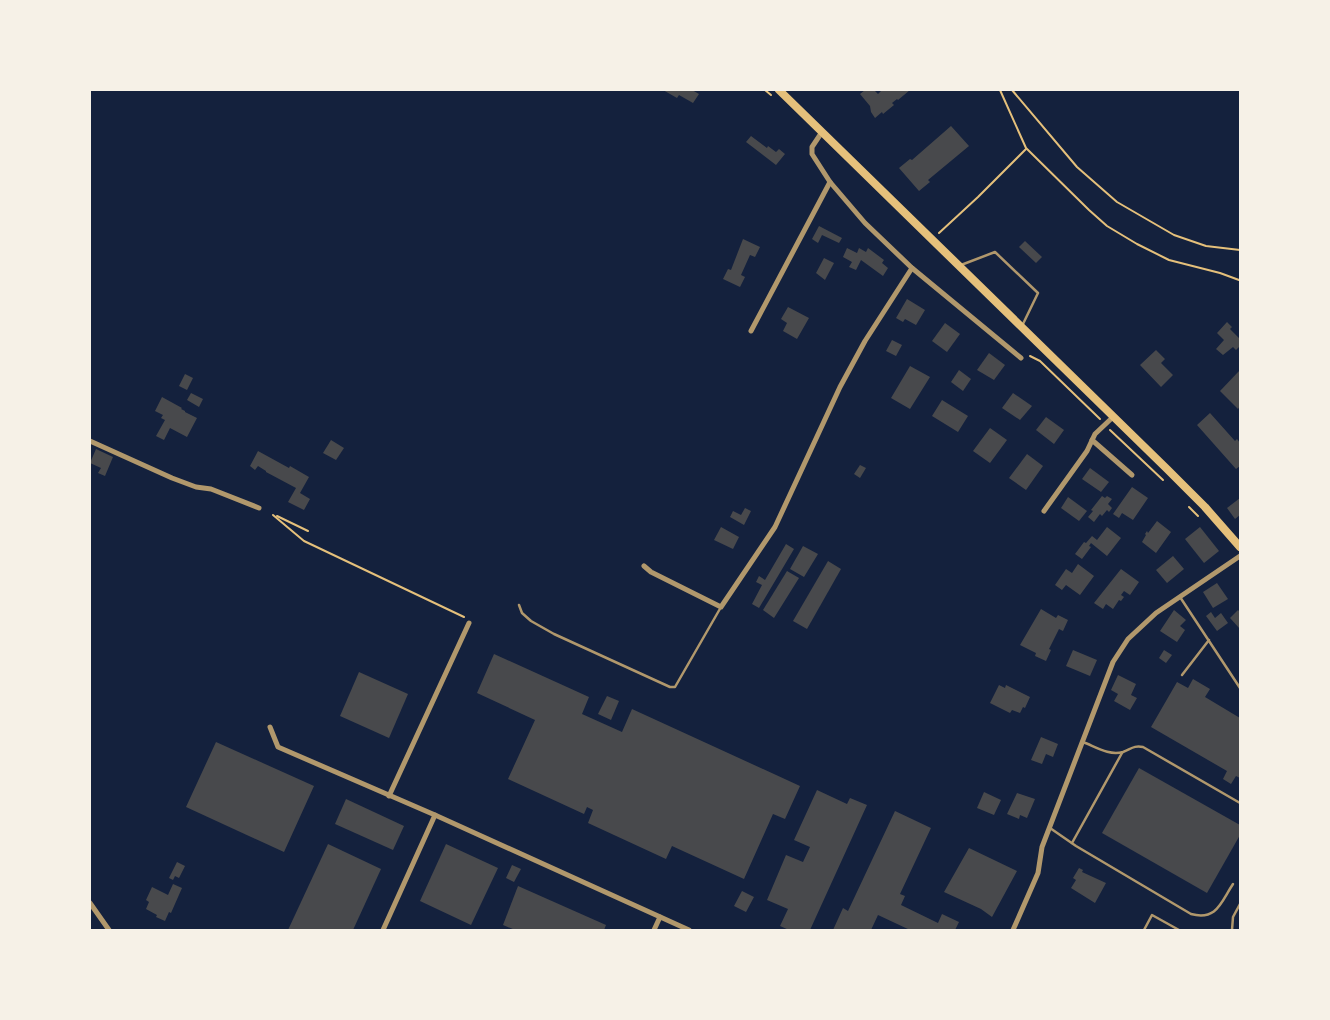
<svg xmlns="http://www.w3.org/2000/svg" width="1330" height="1020" viewBox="0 0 1330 1020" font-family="'Fira Sans Condensed',sans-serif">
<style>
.building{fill:#48494c}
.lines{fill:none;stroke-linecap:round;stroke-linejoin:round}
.path{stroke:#e5c07b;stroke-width:2}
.service{stroke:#b1986c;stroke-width:2.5}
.minor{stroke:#b1986c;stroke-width:5}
.secondary{stroke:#e5c07b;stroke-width:8}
</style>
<rect width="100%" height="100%" fill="#14213d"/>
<g class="building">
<polygon points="663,90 692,90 699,94 693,103 679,95 677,98"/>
<polygon points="865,90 874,90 878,94 882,90 910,90 898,100 897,99 892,103 894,105 883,114 882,112 875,118 871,112 870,106 860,94"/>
<polygon points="951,126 969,146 928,180 930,182 919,191 899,168 910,159 912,160"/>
<polygon points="751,136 767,148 768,146 776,152 779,149 785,154 776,165 746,142"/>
<polygon points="819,226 842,238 839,243 822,235 818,243 812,239"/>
<polygon points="743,239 760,247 755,257 750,255 741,275 745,277 740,287 723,279 728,269 731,270"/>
<polygon points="1025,241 1042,257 1036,263 1019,247"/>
<polygon points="847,248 857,253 859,248 866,252 868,248 884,260 882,263 888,268 883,276 861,260 856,270 849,267 852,262 843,257"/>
<polygon points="824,258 834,263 825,280 816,273"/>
<polygon points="907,299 925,310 916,325 905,319 903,322 896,318"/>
<polygon points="788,307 809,318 797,339 783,331 787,323 781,319"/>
<polygon points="1227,322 1232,327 1230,329 1240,339 1240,346 1236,350 1233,347 1223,355 1216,349 1224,340 1217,333"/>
<polygon points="945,323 960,334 947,352 932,341"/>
<polygon points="892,340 902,345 896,356 886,351"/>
<polygon points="1156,350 1165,359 1161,363 1173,375 1161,387 1140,365"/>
<polygon points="989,353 1005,365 994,380 977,370"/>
<polygon points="910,366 930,377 910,409 891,398"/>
<polygon points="959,370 971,379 963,391 951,382"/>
<polygon points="1240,370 1240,406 1238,409 1220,391"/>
<polygon points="185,374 193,378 187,390 179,386"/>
<polygon points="191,393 203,399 199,407 187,400"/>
<polygon points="1013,393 1032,406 1020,420 1002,408"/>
<polygon points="162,397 182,408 181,409 185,411 185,412 197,418 187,437 170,428 164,440 156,436 165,420 161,418 163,415 155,411"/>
<polygon points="942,400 968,416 958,432 932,416"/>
<polygon points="1210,413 1235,441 1237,439 1240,443 1240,466 1236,469 1197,425"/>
<polygon points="1046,417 1064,430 1054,444 1036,430"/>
<polygon points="990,428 1007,440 990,463 973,451"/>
<polygon points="331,440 344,448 336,460 323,453"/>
<polygon points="96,449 113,457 105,476 98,473 101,468 90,463"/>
<polygon points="258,451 289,468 290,466 309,477 300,493 310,499 304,510 288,502 296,488 266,472 266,471 258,466 255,470 250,466"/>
<polygon points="1027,454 1043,466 1026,490 1009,478"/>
<polygon points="860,465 866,468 860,478 854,474"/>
<polygon points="1090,468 1109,482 1101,492 1082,479"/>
<polygon points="1132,487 1148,498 1133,520 1122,513 1119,518 1113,514"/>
<polygon points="1102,496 1105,498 1107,496 1112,499 1108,504 1112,508 1109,512 1107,510 1102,516 1100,514 1094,522 1088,517 1093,511 1091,510"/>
<polygon points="1068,497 1087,511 1079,521 1061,508"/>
<polygon points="1240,498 1240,515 1235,519 1227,508"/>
<polygon points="745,508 751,511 744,525 730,517 733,511 741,515"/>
<polygon points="1157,521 1171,532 1156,553 1142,542 1146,535 1145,534 1147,531 1148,533"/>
<polygon points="721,527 739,537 733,549 714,540"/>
<polygon points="1107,527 1121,538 1107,556 1091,543 1089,546 1091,547 1082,559 1075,554 1084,542 1086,543 1092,536 1097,540"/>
<polygon points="1200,527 1219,551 1204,563 1185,539"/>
<polygon points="786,544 794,549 759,608 752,604 762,585 756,582 759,576 765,580"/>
<polygon points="803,546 818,554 804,577 790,569"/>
<polygon points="1173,556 1184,569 1167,583 1156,570"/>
<polygon points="828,561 841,569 807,629 793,621"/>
<polygon points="1078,564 1094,576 1080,595 1066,585 1062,590 1055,585 1066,569 1072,573"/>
<polygon points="1121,569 1139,582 1130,595 1124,591 1121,595 1124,597 1121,601 1119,600 1113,609 1106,604 1103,609 1094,603"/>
<polygon points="787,571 799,578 774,618 763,610"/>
<polygon points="1217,583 1228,599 1213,608 1203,592"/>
<polygon points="1041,609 1056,618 1058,615 1068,620 1063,631 1059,629 1049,649 1051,650 1046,661 1035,656 1036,653 1020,645"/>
<polygon points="1174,610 1186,620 1180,626 1185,630 1177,642 1160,631"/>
<polygon points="1238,610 1240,612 1240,629 1230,618"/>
<polygon points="1211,612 1215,618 1221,613 1228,623 1217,631 1206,616"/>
<polygon points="1073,650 1097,660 1090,676 1066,666"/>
<polygon points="1164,650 1172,655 1166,663 1159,658"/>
<polygon points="494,654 589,697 582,714 622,732 632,709 800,786 785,819 773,814 744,879 672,846 666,859 588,823 593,810 587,807 584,814 508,779 535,720 477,693"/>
<polygon points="359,672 408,694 389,738 340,716"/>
<polygon points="1118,675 1136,684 1131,695 1137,698 1130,710 1114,701 1118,694 1111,690"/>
<polygon points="1193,679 1210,689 1205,697 1240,718 1240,778 1236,776 1231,784 1223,779 1227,771 1151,727 1177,682 1188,688"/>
<polygon points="999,685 1005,688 1006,685 1030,697 1025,708 1023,707 1020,713 1012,710 1010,713 990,703"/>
<polygon points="607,696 619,701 611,720 598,714"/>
<polygon points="1041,737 1058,744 1053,757 1046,754 1042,764 1031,760"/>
<polygon points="216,742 314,786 284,852 186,807"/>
<polygon points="1139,768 1240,825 1240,835 1207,893 1102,833"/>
<polygon points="817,790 847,804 850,798 867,805 810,930 789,930 780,926 788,909 767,900 786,855 803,862 810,847 794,840"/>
<polygon points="984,792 1001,800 994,815 977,808"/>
<polygon points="1017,793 1035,799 1027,818 1020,815 1019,819 1007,814"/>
<polygon points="346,799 404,826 393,850 335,824"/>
<polygon points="895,811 931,828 900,894 905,896 901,905 938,923 942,914 959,922 955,930 910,930 878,915 871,930 833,930 843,908 848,911"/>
<polygon points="328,844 381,869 353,930 288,930"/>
<polygon points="446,844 498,868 471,925 420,901"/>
<polygon points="969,848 1017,871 992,917 981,909 944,892"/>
<polygon points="177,862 185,866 179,878 175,876 173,880 169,878"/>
<polygon points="512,865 521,869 514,882 506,878"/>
<polygon points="1079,868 1083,870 1082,872 1106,883 1095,903 1071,888 1076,880 1073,878"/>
<polygon points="173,884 182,888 171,913 169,912 165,921 156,917 157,915 146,909 149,902 146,900 152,887 168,895"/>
<polygon points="518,886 606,925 604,930 515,930 503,925"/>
<polygon points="742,891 754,897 746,912 734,906"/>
</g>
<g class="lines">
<g class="path">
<polyline points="765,90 771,95"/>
<polyline points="1000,90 1026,148 1089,210 1107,226 1137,244 1169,260 1220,273 1239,280"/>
<polyline points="1012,90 1077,167 1117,202 1174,235 1206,246 1240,250"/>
<polyline points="939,233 978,197 1026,149"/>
<polyline points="1030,356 1040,361 1100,419"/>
<polyline points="1110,430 1163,480"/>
<polyline points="1189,507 1198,516"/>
<polyline points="273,515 304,541 464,617"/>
<polyline points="277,516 308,531"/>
</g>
<g class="service">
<polyline points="961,265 995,252 1038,293 1022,326"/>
<polyline points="1180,597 1240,688"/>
<polyline points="519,605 522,613 531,621 554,634 670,687 675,687 721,607"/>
<polyline points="1182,675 1209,640"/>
<path d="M1083,742c13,5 26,14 40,10 8,-3 11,-7 20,-5l97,56"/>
<path d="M1050,828l26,18 115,68c26,7 30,-12 42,-30"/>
<polyline points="1072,843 1122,753"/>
<polyline points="1144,930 1152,915 1179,930"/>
<polyline points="1232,930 1233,917 1240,904"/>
</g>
<g class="minor">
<polyline points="822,132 812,147 812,154 830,182 865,223 912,268 1021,358"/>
<polyline points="751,331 830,182"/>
<polyline points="1092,440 1132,475"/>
<polyline points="90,441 172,478 196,487 211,489 259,508"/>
<polyline points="1044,511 1087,451 1095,434 1113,417"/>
<polyline points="644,566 651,572 721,607 775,527 840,387 865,341 912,268"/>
<polyline points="270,727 278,747 435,815 689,930"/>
<polyline points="389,796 469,623"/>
<polyline points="90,903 109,930"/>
<polyline points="383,930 435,815"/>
<polyline points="654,930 660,917"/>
<polyline points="1013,930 1038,873 1042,847 1113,662 1128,639 1156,613 1240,556"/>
</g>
<polyline class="secondary" points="779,90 1167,469 1205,507 1240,547"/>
</g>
<rect width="1330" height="1020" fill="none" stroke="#f6f1e7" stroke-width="182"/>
</svg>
